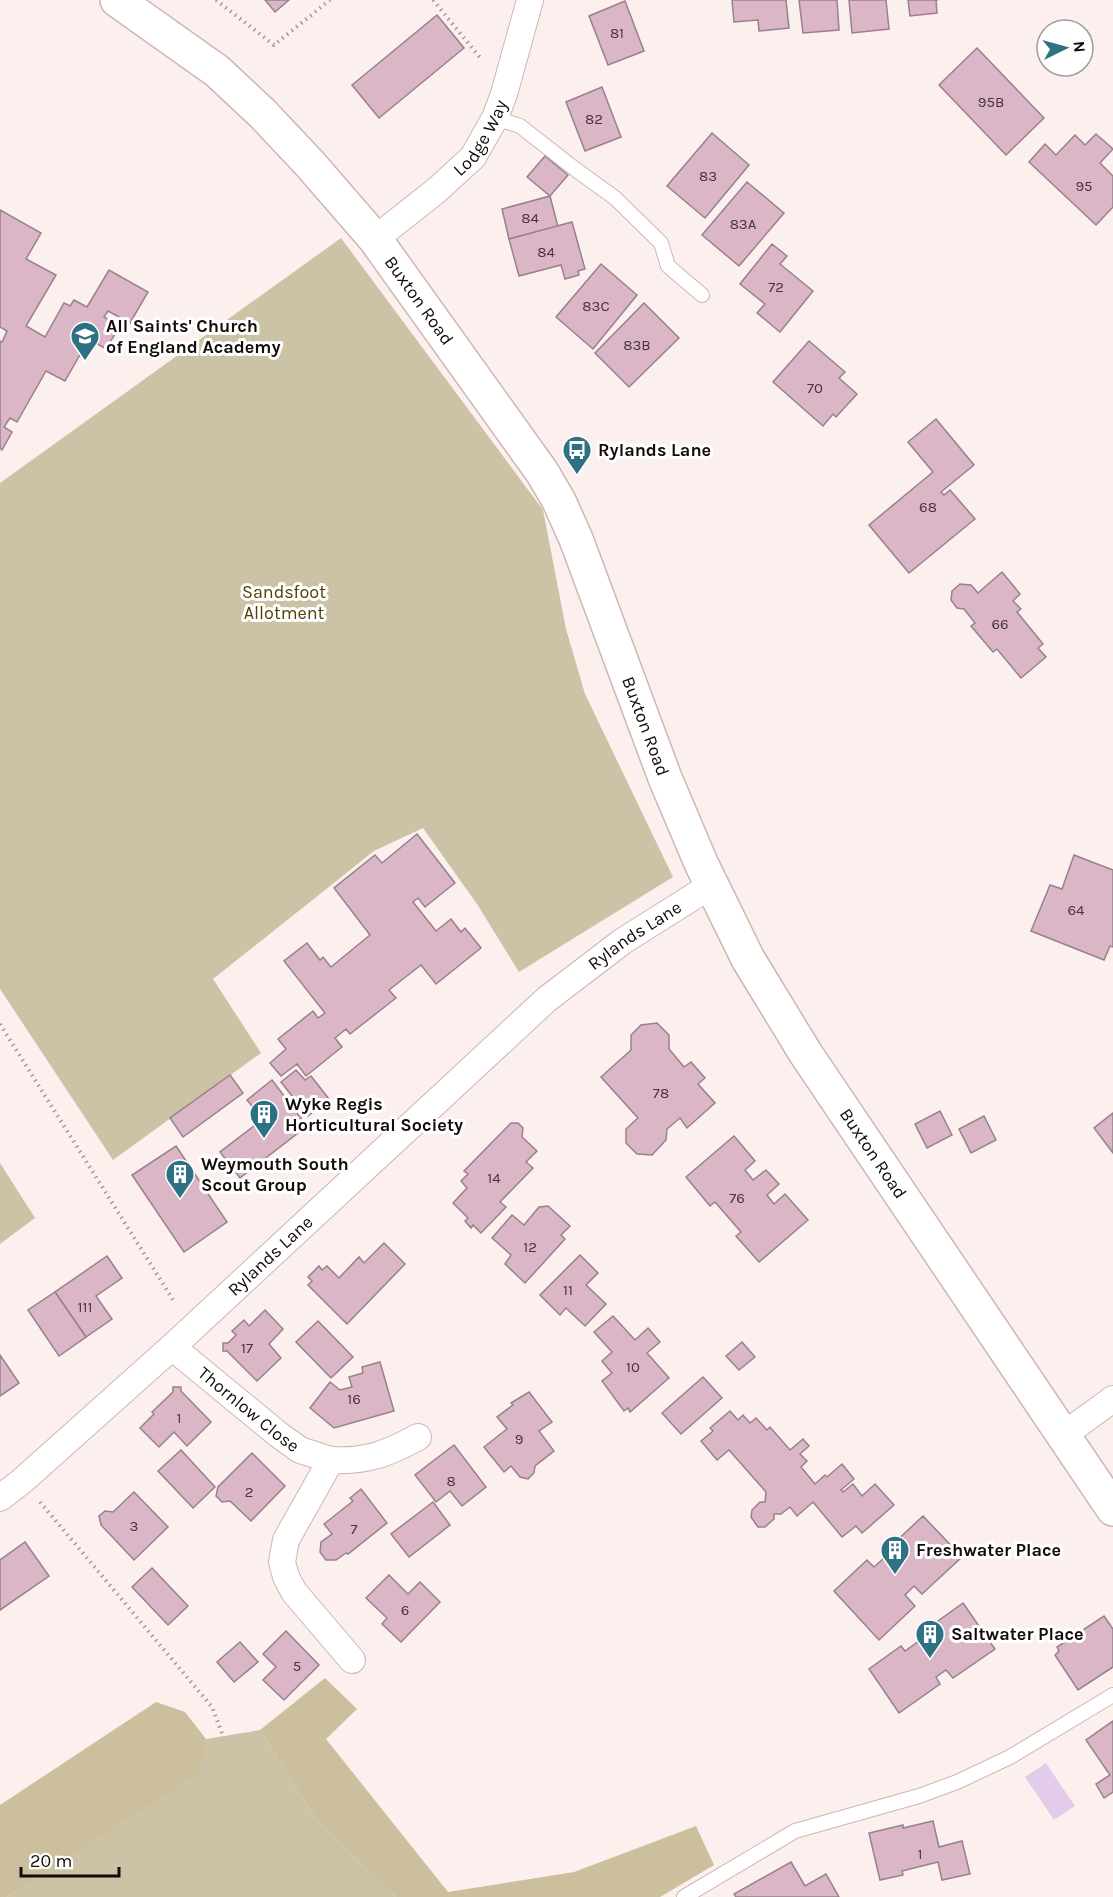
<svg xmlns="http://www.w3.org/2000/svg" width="1113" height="1897" viewBox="0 0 1113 1897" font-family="Karla,sans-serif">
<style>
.green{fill:#ccc2a5}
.forest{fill:#cbbf9e}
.water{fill:#e2ccea}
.building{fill:#dab6c6;stroke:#98818b;stroke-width:1.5}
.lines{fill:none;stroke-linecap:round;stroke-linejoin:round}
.service-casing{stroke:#d0b5b2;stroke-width:16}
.minor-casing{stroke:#d0b5b2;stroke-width:28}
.trunk-casing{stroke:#d0b5b2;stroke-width:36}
.path{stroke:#a49998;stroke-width:4;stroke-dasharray:1.5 4.5;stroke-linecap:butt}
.service{stroke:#fff;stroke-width:14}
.minor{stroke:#fff;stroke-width:26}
.trunk{stroke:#fff;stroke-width:33}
.labels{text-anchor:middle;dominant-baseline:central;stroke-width:6;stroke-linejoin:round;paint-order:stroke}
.number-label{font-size:15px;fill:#463639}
.street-label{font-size:18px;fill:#140b0a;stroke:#fff}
.poi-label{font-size:18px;font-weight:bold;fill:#140b0a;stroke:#fff;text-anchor:start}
.park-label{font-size:18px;fill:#513f02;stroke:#fff}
</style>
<rect width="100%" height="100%" fill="#fcf0ef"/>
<g class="green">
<polygon points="341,238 543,510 566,629 585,694 673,877 519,972 477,904 423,828 374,851 213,979 261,1053 113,1160 0,989 0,483"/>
<polygon points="0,1163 35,1218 0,1244"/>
<polygon points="260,1730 316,1819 396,1897 7,1897 197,1774 206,1739"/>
</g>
<g class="forest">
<polygon points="325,1678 357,1709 326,1739 448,1892 574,1872 696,1826 714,1865 660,1897 396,1897 316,1819 260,1730"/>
<polygon points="156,1702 185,1712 206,1739 198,1774 7,1897 0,1897 0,1805"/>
</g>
<polygon class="water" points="1046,1763 1075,1806 1054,1820 1025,1777"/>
<g class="building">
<polygon points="265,0 289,0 275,12"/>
<polygon points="732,0 786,0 789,28 759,31 758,20 734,22"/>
<polygon points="799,0 837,0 839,30 803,33"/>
<polygon points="849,0 886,0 889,29 852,33"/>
<polygon points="908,0 938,0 936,0 937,13 910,16"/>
<polygon points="625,1 644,51 608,65 589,16"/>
<polygon points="437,15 464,48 379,118 352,85"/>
<polygon points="977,48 1044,118 1006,155 939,85"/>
<polygon points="602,87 621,137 585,151 566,102"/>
<polygon points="712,133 749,165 705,218 667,186"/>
<polygon points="1096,134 1113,149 1100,163 1113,176 1113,207 1096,225 1029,162 1045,144 1056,155 1075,135 1085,145"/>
<polygon points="545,156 568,175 550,196 527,177"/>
<polygon points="747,182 784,213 739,266 702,235"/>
<polygon points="550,196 558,227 509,239 502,209"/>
<polygon points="0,210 41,233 26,259 56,275 26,326 45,337 64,303 70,306 74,300 87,307 109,270 148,292 130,323 108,311 104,317 120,326 106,349 89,339 65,381 46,371 17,422 10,418 4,427 12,432 2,450 0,448 0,341 2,342 7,331 0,327"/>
<polygon points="572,222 585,269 578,271 579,275 565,279 561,265 519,276 509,239"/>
<polygon points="772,244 787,256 780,264 813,291 780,332 757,313 765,304 740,284"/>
<polygon points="601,264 637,295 593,349 556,317"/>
<polygon points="644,303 679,338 629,387 595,353"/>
<polygon points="809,341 845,372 839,378 857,394 836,417 833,414 823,426 773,382"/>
<polygon points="936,419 974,465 941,492 944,495 950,490 975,519 909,573 869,525 933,472 908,442"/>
<polygon points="1002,572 1020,594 1013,601 1021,609 1017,612 1043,644 1038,648 1046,657 1021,678 997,649 993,652 971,626 975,623 964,609 957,608 951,600 952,591 960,584 971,585 978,593"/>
<polygon points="417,834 455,883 425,907 418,898 413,902 436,931 451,919 461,932 465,928 481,948 436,984 421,965 389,990 396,998 350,1034 346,1029 335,1038 342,1047 306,1076 297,1064 281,1076 270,1063 286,1049 278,1039 313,1011 318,1018 325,1013 284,961 307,943 320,960 323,957 331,967 370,935 334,888 375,855 382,863"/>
<polygon points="1074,855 1113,870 1113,947 1110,946 1104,960 1031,931 1050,885 1062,889"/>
<polygon points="657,1023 669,1035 669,1049 684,1067 691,1062 705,1078 698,1084 715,1103 687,1128 680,1118 667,1129 666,1140 652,1155 637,1154 626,1143 626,1129 638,1118 601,1077 631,1050 631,1035 641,1025"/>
<polygon points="296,1070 305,1080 311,1076 329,1099 308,1116 281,1082"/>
<polygon points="230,1075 243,1093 183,1137 170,1118"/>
<polygon points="272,1080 307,1126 240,1178 220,1152 263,1119 247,1100"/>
<polygon points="940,1111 952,1135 927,1148 915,1124"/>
<polygon points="1113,1113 1113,1153 1094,1128"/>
<polygon points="984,1116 996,1140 971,1153 959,1129"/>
<polygon points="511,1123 518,1123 523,1128 522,1137 537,1151 526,1162 533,1168 500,1202 506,1207 481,1233 473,1225 471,1228 465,1221 468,1218 453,1203 467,1188 461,1181 468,1174 464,1171"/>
<polygon points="734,1136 755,1161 745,1170 753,1180 766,1170 779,1184 767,1195 774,1204 785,1194 808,1220 759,1262 736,1236 741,1232 715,1202 710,1206 686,1177"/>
<polygon points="176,1146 227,1222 184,1252 132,1175"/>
<polygon points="548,1206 570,1226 561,1235 565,1239 525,1283 505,1264 511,1255 492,1238 512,1215 524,1225 539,1207"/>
<polygon points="384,1243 405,1264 347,1324 308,1285 312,1281 308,1277 319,1266 322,1270 327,1266 339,1278 359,1257 364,1263"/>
<polygon points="580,1255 598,1273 586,1285 606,1304 585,1326 566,1308 560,1315 540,1295"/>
<polygon points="107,1256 122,1278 96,1296 112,1319 86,1337 55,1292"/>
<polygon points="55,1292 86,1337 59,1356 28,1310"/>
<polygon points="265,1310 283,1329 269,1344 281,1358 257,1381 227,1351 223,1351 223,1343 228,1343 236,1335 232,1331 244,1320 249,1326"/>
<polygon points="613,1316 635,1340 648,1328 660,1342 647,1353 669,1378 630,1412 628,1408 624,1411 602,1381 612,1373 602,1361 612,1352 594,1332"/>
<polygon points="318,1321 353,1357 331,1378 296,1342"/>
<polygon points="742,1342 755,1357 739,1370 726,1356"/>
<polygon points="0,1355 19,1383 0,1396"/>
<polygon points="380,1362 394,1411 334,1428 310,1408 330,1382 340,1390 352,1387 349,1377 363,1373 362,1367"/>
<polygon points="703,1377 722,1398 681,1434 662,1413"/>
<polygon points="173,1387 181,1387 181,1391 211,1422 187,1446 174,1432 159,1447 140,1428 154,1414 152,1412 173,1392"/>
<polygon points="529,1392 552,1422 539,1431 554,1451 535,1466 534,1473 528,1479 520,1477 511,1466 504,1472 484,1447 507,1429 497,1417 513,1405 511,1403"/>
<polygon points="730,1411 738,1420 743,1415 750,1423 756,1418 767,1430 770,1427 790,1450 803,1439 809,1446 800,1454 807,1461 801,1467 815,1484 825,1475 827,1477 842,1464 854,1479 841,1490 843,1492 853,1484 862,1496 875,1484 894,1505 862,1533 856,1526 842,1537 813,1502 797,1516 790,1507 781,1514 774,1514 774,1519 765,1527 758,1527 751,1517 752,1510 760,1502 765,1502 766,1492 729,1450 717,1460 701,1441 713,1431 710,1428"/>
<polygon points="454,1445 486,1487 462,1506 450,1491 436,1502 415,1475"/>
<polygon points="181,1450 215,1487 193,1508 158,1471"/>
<polygon points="252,1453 285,1486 251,1521 230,1501 222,1502 216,1496 218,1487"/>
<polygon points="361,1489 387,1523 348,1554 346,1553 336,1560 326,1560 320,1552 321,1542 332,1534 324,1524 353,1501 350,1498"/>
<polygon points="134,1492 168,1527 134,1560 101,1525 99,1516 105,1511 113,1512"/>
<polygon points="433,1502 450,1525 409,1557 391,1534"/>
<polygon points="923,1516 962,1557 922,1594 914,1586 905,1595 915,1606 879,1640 834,1591 867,1560 874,1567 893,1550 890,1547"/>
<polygon points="25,1542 49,1576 0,1610 0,1560"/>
<polygon points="152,1568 188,1606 168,1625 132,1587"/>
<polygon points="389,1575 408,1594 420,1582 440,1602 401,1642 382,1624 387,1618 366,1598"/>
<polygon points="963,1603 995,1649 953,1678 946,1670 936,1677 940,1684 899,1713 869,1669 901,1646 905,1651 930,1633 927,1629"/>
<polygon points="1104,1616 1113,1629 1113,1667 1078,1690 1055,1655 1059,1651 1057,1647"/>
<polygon points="286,1631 319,1665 284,1700 263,1680 276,1667 263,1654"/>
<polygon points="240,1642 258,1662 234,1682 217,1662"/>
<polygon points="1113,1721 1113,1792 1104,1798 1096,1784 1110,1775 1086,1740"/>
<polygon points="933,1821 939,1847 962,1841 970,1874 942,1880 938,1862 902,1871 903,1875 880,1880 869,1833 903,1825 903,1828"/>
<polygon points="791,1862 805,1886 826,1874 839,1897 736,1897 734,1894"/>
</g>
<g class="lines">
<g class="service-casing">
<g id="service">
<polyline points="495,118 520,126 575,169 615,198 661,243 668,266 702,295"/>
<polyline points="684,1897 795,1831 919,1796 957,1782 1010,1757 1113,1695"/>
</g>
</g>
<g class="minor-casing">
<g id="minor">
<path id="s1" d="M375,239l62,-49 36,-33 22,-39 9,-24 26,-94"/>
<path id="s2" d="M172,1347l107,88 21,15 31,10"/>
<polyline points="1062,1436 1113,1399"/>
<path id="s3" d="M0,1498l22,-17 150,-134 375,-348 76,-58 89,-56"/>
<path d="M352,1660l-58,-68 -8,-15 -4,-15 4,-22 45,-80c35,2 56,-6 87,-23"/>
</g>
</g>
<g class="trunk-casing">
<g id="trunk">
<path id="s4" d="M117,0l100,71 46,43 47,50 65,75 167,233 17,29 17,38 89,239 36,85 47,96 58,95 307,455"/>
</g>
</g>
<g class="path">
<polyline points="216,0 274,45 330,0"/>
<polyline points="433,0 482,60"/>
<polyline points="0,1024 175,1303"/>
<polyline points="40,1502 212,1707 223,1736"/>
</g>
<use href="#service" class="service"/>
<use href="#minor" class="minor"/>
<use href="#trunk" class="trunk"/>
</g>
<defs>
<g id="school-pin" transform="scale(1.5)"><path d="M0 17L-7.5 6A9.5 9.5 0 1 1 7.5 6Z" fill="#2e7182" stroke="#fff"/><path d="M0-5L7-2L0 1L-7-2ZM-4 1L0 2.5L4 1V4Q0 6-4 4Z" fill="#fff"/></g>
<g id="bus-pin" transform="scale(1.5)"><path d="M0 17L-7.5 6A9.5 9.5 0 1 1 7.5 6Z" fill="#2e7182" stroke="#fff"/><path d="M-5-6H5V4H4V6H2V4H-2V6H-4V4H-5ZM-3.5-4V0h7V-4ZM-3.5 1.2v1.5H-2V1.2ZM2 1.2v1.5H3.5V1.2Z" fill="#fff"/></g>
<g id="building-pin" transform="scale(1.5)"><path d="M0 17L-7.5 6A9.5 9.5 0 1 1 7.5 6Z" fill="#2e7182" stroke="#fff"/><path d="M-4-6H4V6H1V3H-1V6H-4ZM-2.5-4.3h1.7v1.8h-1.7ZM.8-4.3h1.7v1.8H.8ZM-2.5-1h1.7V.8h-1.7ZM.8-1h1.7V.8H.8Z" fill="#fff"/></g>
</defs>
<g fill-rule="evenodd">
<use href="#school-pin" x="85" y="336"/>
<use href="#bus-pin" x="577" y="450"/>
<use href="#building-pin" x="264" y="1114"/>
<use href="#building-pin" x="180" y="1174"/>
<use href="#building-pin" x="895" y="1550"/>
<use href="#building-pin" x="930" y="1634"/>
</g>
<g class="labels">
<g class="number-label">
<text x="617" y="33">81</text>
<text x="991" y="102">95B</text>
<text x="594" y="119">82</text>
<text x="708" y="176">83</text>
<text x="1084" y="186">95</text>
<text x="530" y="218">84</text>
<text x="743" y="224">83A</text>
<text x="546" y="252">84</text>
<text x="776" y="287">72</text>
<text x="596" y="306">83C</text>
<text x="637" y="345">83B</text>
<text x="815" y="388">70</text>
<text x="928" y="507">68</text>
<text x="1000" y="624">66</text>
<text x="1076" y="910">64</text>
<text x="661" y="1093">78</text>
<text x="494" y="1178">14</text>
<text x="737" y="1198">76</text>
<text x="530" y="1247">12</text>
<text x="568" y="1290">11</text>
<text x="85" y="1307">111</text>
<text x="247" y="1348">17</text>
<text x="633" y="1367">10</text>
<text x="354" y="1399">16</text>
<text x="179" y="1418">1</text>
<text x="519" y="1439">9</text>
<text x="451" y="1481">8</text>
<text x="249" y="1492">2</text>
<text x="134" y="1526">3</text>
<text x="354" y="1529">7</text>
<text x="405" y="1610">6</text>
<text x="297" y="1666">5</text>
<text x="920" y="1854">1</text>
</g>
<g class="street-label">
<text stroke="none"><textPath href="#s1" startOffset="148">Lodge Way</textPath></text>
<text stroke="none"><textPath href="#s4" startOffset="429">Buxton Road</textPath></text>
<text stroke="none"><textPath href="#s4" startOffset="915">Buxton Road</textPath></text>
<text stroke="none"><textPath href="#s3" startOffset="849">Rylands Lane</textPath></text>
<text stroke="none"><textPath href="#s4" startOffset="1401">Buxton Road</textPath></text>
<text stroke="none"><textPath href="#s3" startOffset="363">Rylands Lane</textPath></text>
<text stroke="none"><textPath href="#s2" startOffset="99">Thornlow Close</textPath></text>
</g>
<g class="poi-label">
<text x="106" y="326">All Saints' Church<tspan x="106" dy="21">of England Academy</tspan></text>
<text x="598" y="450">Rylands Lane</text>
<text x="285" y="1104">Wyke Regis<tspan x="285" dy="21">Horticultural Society</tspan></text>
<text x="201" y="1164">Weymouth South<tspan x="201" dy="21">Scout Group</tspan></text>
<text x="916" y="1550">Freshwater Place</text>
<text x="951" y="1634">Saltwater Place</text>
</g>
<g class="park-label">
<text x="284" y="592">Sandsfoot<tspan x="284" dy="21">Allotment</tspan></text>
</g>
</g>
<g transform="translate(1065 48) rotate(85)"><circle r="28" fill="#ffffff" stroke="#a19d9d" stroke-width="1.5"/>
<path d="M0-4.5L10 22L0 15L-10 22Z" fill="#2e7182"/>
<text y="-9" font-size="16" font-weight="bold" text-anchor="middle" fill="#140b0a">N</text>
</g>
<path d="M21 1867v9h98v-9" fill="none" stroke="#140b0a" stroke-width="3"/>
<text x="30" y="1867" font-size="18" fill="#140b0a" stroke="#ffffff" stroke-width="4.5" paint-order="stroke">20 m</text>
</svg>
